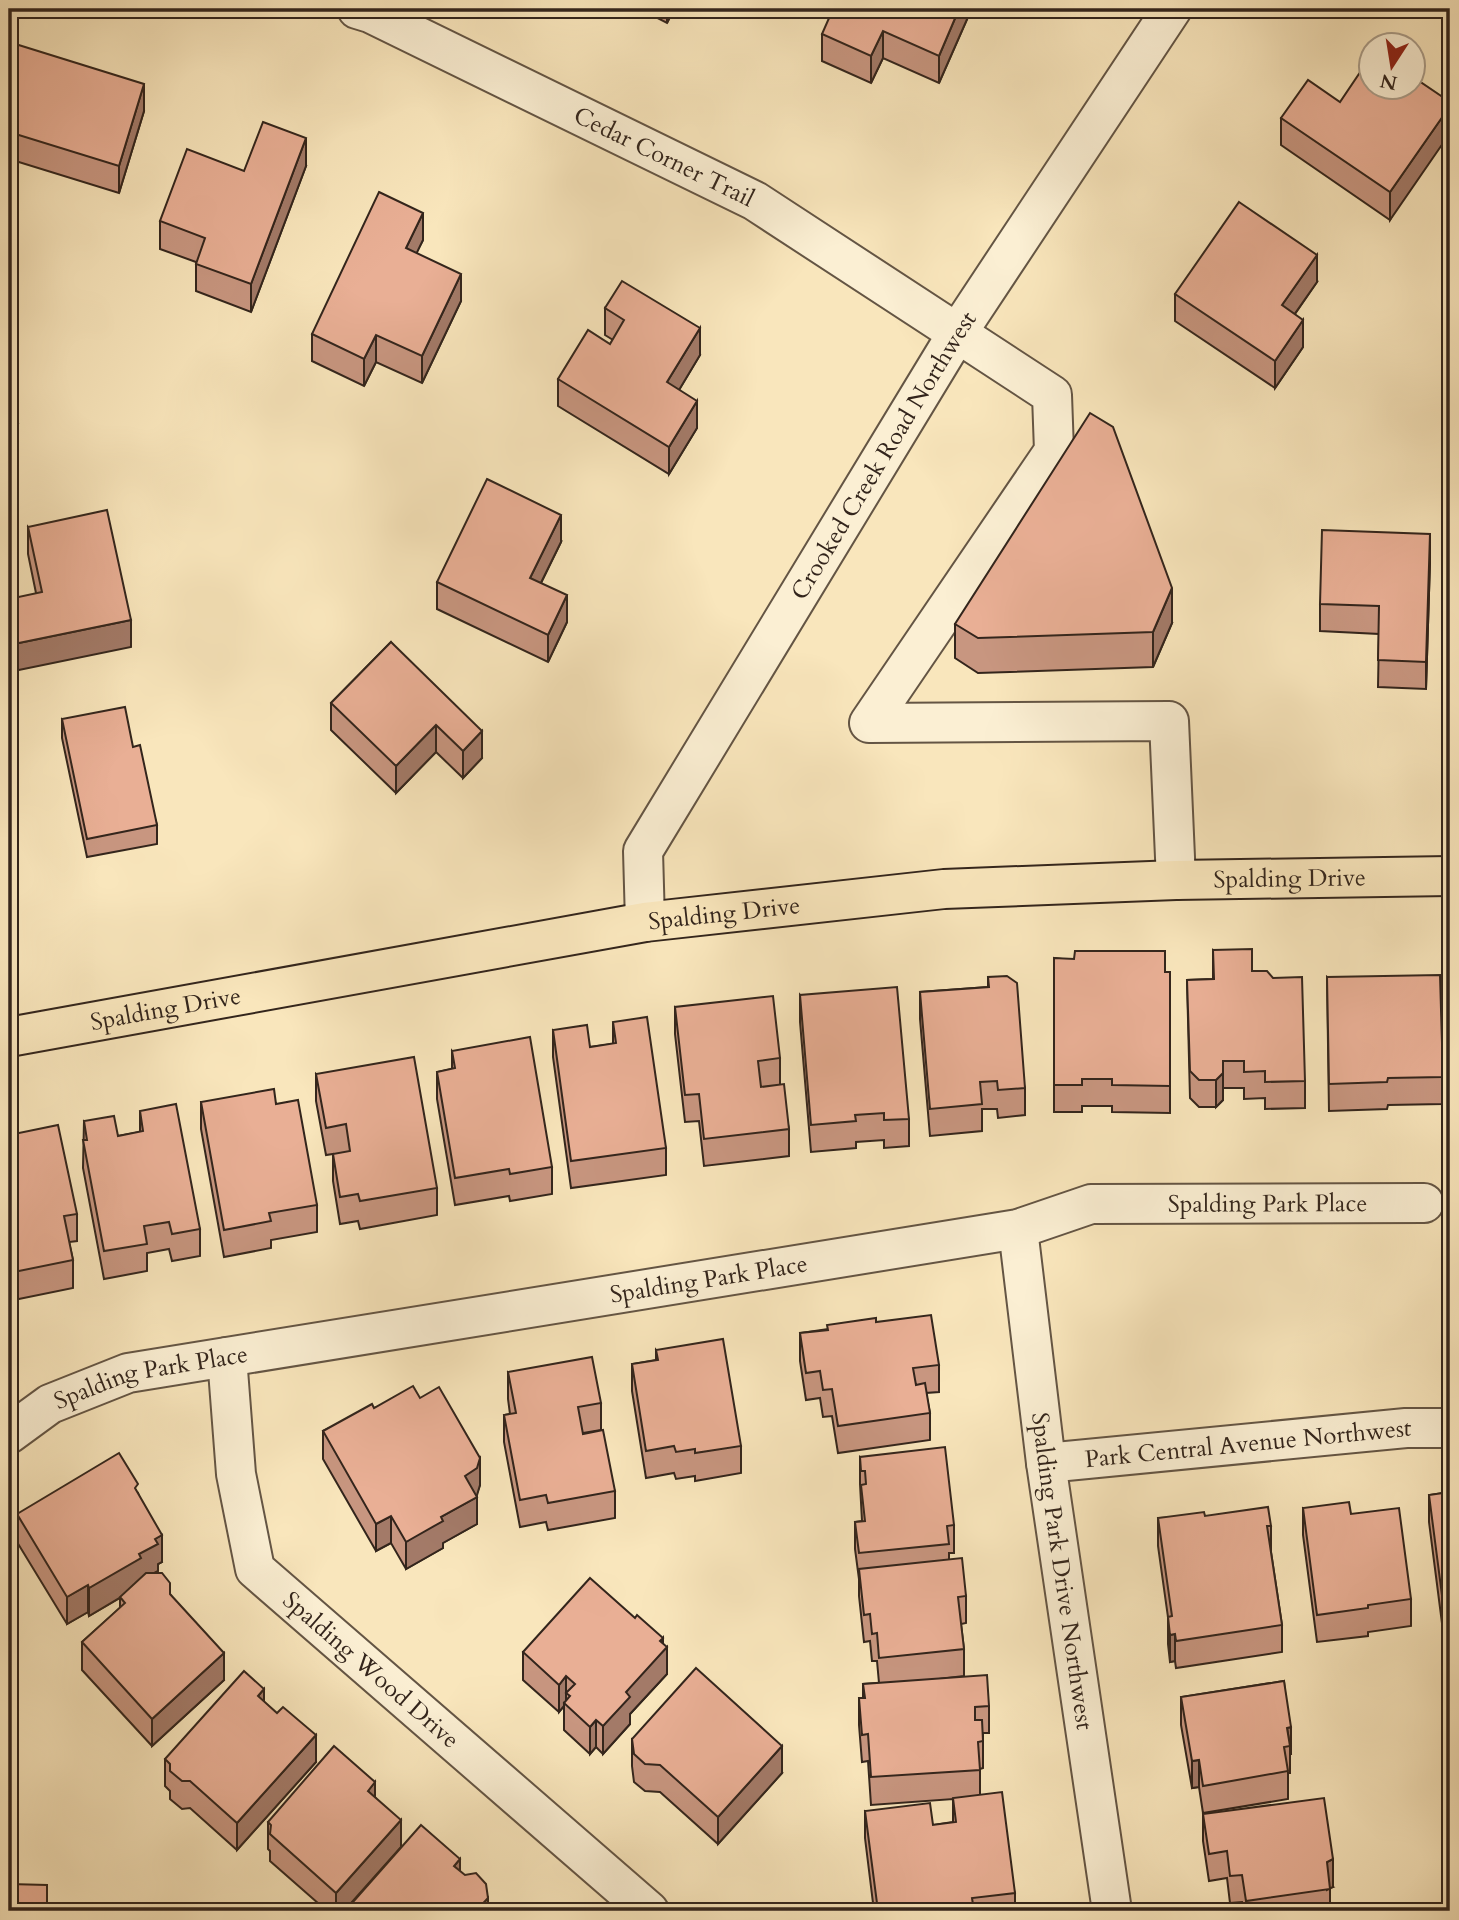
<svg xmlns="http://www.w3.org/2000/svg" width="1459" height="1920" viewBox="0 0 1459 1920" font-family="Cardo,serif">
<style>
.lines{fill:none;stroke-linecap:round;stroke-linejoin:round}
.minor-casing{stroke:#645544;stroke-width:42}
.major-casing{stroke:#33251c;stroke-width:42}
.minor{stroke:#fbefd3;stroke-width:38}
.major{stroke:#f9e6bc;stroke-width:38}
.wall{fill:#c89680;stroke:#33251c;stroke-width:2}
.shaded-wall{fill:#a37a68;stroke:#33251c;stroke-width:2}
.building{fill:#e9af95;stroke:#33251c;stroke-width:2}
.labels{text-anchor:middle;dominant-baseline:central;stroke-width:5;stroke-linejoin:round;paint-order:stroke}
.street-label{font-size:24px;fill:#33251c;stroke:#fbefd3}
</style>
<rect width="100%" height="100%" fill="#f9e6bc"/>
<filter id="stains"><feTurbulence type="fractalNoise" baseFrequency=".00286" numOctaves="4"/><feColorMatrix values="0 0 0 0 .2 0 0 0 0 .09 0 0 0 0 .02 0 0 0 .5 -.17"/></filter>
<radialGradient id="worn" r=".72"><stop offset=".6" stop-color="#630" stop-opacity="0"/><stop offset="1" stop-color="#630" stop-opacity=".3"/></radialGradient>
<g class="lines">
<g class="minor-casing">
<g id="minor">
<path id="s1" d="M357,9l13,4 385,188 297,194 2,56 -185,272 300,-2 7,159"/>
<path id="s2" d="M645,922l-2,-71 315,-519 214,-323"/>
<path id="s3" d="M1018,1229l28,234 66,448"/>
<path id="s4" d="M227,1357l9,117 19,95 394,342"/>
<path id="s5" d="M9,1434l41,-30 78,-31 890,-144 73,-25 333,-1"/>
<path id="s6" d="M1046,1463l360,-35h44"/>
</g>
</g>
<g class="major-casing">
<g id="major">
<path id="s7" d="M9,1037l636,-115 299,-33 232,-9 274,-4"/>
</g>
</g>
<use href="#minor" class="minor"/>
<use href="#major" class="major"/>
</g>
<g class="wall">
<polygon points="640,9 674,9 667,23"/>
<polygon points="968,9 968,17 939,83 883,58 871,83 822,61 822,34"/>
<polygon points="9,42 144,111 119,193 9,159"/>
<polygon points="1340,102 1450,102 1390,220 1281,145 1281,118"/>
<polygon points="306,166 251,312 196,291 196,262 160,249 160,221 244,171"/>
<polygon points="423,240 416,253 461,301 422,383 376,362 364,386 312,361 312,334"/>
<polygon points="1317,282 1295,314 1303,347 1275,388 1175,321 1175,294"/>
<polygon points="605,308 700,355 679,390 697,428 669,474 558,406 558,379 610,344 613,340 605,335"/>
<polygon points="28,527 131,647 36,593 28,554"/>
<polygon points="561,542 541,583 567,622 548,662 437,609 437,582"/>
<polygon points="1430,561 1426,689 1378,687 1379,634 1320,631 1320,604"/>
<polygon points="1172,623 1153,667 978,673 955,658 955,624"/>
<polygon points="391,642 482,758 463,778 436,752 396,793 331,730 331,703"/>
<polygon points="62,719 133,747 157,825 157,844 87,857 62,738"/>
<polygon points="1213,950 1252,971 1305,1081 1305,1108 1265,1109 1265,1098 1244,1099 1244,1088 1223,1088 1223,1100 1216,1107 1199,1107 1190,1098 1187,980 1213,979"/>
<polygon points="1054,958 1165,972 1170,972 1170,1113 1112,1112 1112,1106 1082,1106 1082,1112 1054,1112"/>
<polygon points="988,977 1025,1088 1025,1115 998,1118 997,1109 982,1109 982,1131 930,1136 920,1019 920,992 988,987"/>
<polygon points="1327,977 1443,1077 1443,1104 1388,1105 1387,1109 1329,1111"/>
<polygon points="800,995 909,1119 909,1146 884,1148 884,1140 856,1142 856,1148 811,1152 800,1022"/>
<polygon points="675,1007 780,1058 780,1085 789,1129 789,1156 704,1166 699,1121 685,1122 675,1034"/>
<polygon points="613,1022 666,1148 666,1175 571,1188 553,1057 553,1030 590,1047 613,1044"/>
<polygon points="452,1051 552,1167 552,1194 510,1201 509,1196 455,1205 437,1099 437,1072 452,1069"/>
<polygon points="316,1074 437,1188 437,1215 360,1229 358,1221 340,1224 333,1181 333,1154 326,1155 316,1101"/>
<polygon points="201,1102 276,1104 317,1205 317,1232 271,1240 271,1248 224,1257 201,1129"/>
<polygon points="140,1111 200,1229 200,1256 172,1261 169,1249 147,1253 147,1271 104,1279 83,1168 84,1121 118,1136 140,1132"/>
<polygon points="9,1135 77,1214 77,1241 69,1242 73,1260 73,1288 9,1301"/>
<polygon points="876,1322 939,1365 939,1392 926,1393 930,1413 930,1440 838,1453 832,1416 823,1417 820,1398 806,1400 800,1361 800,1333"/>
<polygon points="656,1350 741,1446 741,1473 695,1481 695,1476 676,1479 674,1473 646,1478 632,1391 632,1364 656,1360"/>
<polygon points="508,1372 601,1403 601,1430 583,1433 615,1491 615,1518 548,1530 546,1522 520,1527 504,1442 504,1415 510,1414 508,1399"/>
<polygon points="420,1398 480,1485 476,1496 477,1524 443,1543 443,1548 406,1569 391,1543 376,1551 323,1459 323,1431 374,1408"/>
<polygon points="860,1457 954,1525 954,1553 949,1553 949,1560 966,1596 966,1623 961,1624 964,1649 964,1676 938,1679 989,1706 989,1733 983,1733 983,1768 980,1769 980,1795 1015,1893 1015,1911 874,1911 865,1838 865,1811 933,1825 953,1822 953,1799 871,1805 868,1761 862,1762 859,1725 859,1698 863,1698 863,1684 879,1683 877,1661 872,1661 870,1641 864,1642 859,1596 859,1579 855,1549 855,1522 862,1521 860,1484"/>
<polygon points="1450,1492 1450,1630 1443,1631 1429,1522 1429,1495"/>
<polygon points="138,1493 162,1562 158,1564 158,1571 154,1573 170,1594 224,1680 152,1746 82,1670 82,1642 120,1608 120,1598 89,1616 88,1612 67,1624 17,1542 17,1514"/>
<polygon points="1303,1508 1351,1514 1411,1599 1411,1626 1368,1632 1368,1636 1317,1642 1303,1535"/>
<polygon points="1205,1516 1271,1526 1271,1552 1282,1625 1282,1652 1176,1668 1175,1661 1170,1662 1168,1644 1168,1617 1158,1546 1158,1518"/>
<polygon points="663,1643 667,1674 630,1714 630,1724 603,1754 596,1747 590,1754 564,1730 564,1706 559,1712 523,1680 523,1652"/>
<polygon points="1284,1681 1291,1754 1290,1754 1290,1773 1288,1773 1288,1799 1203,1813 1199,1787 1192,1788 1181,1725 1181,1697"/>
<polygon points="264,1702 316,1762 237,1850 190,1808 182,1809 170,1799 170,1791 165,1786 165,1759"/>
<polygon points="632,1739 782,1773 718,1844 660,1792 645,1791 634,1782 632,1766"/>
<polygon points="375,1797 401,1847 344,1911 327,1911 270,1861 270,1851 268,1849 268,1822"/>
<polygon points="1203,1814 1333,1887 1330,1888 1330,1911 1243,1911 1242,1902 1230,1903 1227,1878 1209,1881 1203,1841"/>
</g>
<g class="shaded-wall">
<polygon points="667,9 674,9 667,23"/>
<polygon points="959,9 968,9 968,17 939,83 939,56"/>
<polygon points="883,31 883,58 871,83 871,56"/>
<polygon points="144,84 144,111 119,193 119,166"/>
<polygon points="1450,106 1450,133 1390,220 1390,192"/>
<polygon points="306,138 306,166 251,312 251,284"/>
<polygon points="423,213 423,240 406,275 406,248"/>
<polygon points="1317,255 1317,282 1282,332 1282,305"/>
<polygon points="461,274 461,301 422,383 422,356"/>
<polygon points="1303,320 1303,347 1275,388 1275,361"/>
<polygon points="700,328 700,355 667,410 667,382"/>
<polygon points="376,335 376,362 364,386 364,359"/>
<polygon points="697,401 697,428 669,474 669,447"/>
<polygon points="18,423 18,450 9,454 9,427"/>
<polygon points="561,515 561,542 530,605 530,578"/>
<polygon points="1430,534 1430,561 1426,689 1426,662"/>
<polygon points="1172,588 1172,623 1153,667 1153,632"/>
<polygon points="567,595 567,622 548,662 548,635"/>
<polygon points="131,620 131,647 9,672 9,645"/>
<polygon points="436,725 436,752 396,793 396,766"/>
<polygon points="482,731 482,758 463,778 463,751"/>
<polygon points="1223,1073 1223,1100 1216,1107 1216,1080"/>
<polygon points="480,1458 480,1485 477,1495 465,1503 465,1476"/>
<polygon points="477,1497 477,1524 443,1543 443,1548 406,1569 406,1542 441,1517"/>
<polygon points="391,1516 391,1543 376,1551 376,1524"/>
<polygon points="162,1535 162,1562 158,1564 158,1571 141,1580 141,1585 89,1616 89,1588 139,1554 155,1539"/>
<polygon points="88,1585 88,1612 67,1624 67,1597"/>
<polygon points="1175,1634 1175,1661 1170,1662 1170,1635"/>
<polygon points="663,1638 663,1651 667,1647 667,1674 630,1714 630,1724 603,1754 603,1726"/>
<polygon points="224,1653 224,1680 152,1746 152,1719"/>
<polygon points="566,1676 566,1704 564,1703 564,1706 559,1712 559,1685"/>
<polygon points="264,1689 264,1716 258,1696"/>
<polygon points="596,1720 596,1747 590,1754 590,1727"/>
<polygon points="1291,1727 1291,1754 1290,1754 1290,1746 1287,1728"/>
<polygon points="316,1735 316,1762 237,1850 237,1823"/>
<polygon points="782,1746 782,1773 718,1844 718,1817"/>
<polygon points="1199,1760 1199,1787 1192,1788 1192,1761"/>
<polygon points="375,1782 375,1810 368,1791"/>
<polygon points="401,1820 401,1847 344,1911 336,1911 336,1893"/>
<polygon points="460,1859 460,1886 454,1866"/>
<polygon points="1333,1859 1333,1887 1327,1890 1327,1862"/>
<polygon points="488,1898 488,1911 476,1911"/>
</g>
<g class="building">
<polygon points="833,9 959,9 939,56 883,31 871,56 822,34"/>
<polygon points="9,42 144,84 119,166 9,132"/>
<polygon points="1371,56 1371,88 1413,88 1413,77 1450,102 1450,106 1390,192 1281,118 1308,80 1340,102"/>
<polygon points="263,122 306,138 251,284 196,264 205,238 160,221 187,149 244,171"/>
<polygon points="379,192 423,213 406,248 461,274 422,356 376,335 364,359 312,334"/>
<polygon points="1239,202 1317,255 1282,305 1303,320 1275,361 1175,294"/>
<polygon points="622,281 700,328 667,382 697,401 669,447 558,379 588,330 610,344 624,320 605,308"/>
<polygon points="9,405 18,423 9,427"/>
<polygon points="1090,413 1113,427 1172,588 1153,632 978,638 955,624"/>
<polygon points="487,479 561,515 530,578 567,595 548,635 437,582"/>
<polygon points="107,510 131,620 9,645 9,599 42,592 28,527"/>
<polygon points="1322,530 1430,534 1426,662 1378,660 1379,606 1320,604"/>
<polygon points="391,642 482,731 463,751 436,725 396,766 331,703"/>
<polygon points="125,707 133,747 140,745 157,825 87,839 62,719"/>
<polygon points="1252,949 1252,971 1267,971 1273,978 1302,977 1305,1081 1265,1082 1265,1071 1244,1072 1244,1061 1223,1061 1223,1073 1216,1080 1199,1080 1190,1071 1187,980 1214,979 1213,950"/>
<polygon points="1075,951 1165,951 1165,972 1170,972 1170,1086 1112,1085 1112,1079 1082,1079 1082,1085 1054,1085 1054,958 1074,959"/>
<polygon points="1440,975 1443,1077 1388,1078 1387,1082 1329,1084 1327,977"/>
<polygon points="1007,976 1017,983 1025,1088 998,1090 997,1081 980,1082 982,1104 930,1109 920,992 989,987 988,977"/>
<polygon points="897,987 909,1119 884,1120 884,1113 855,1115 856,1121 811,1125 800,995"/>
<polygon points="773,996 780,1058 758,1061 761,1087 784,1084 789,1129 704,1139 699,1094 685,1095 675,1007"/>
<polygon points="647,1017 666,1148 571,1161 553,1030 587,1025 590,1047 616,1043 613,1022"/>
<polygon points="530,1037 552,1167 510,1174 509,1169 455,1178 437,1072 455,1068 452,1051"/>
<polygon points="414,1057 437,1188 360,1201 358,1194 340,1197 333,1154 350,1151 346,1124 326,1128 316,1074"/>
<polygon points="274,1089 276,1104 298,1100 317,1205 269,1213 271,1221 224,1230 201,1102"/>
<polygon points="176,1104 200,1229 172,1234 169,1222 144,1226 147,1244 104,1251 83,1140 87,1140 84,1121 114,1116 118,1136 143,1131 140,1111"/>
<polygon points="58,1125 77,1214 64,1216 73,1260 9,1273 9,1135"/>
<polygon points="931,1315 939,1365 913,1368 916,1385 925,1383 930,1413 838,1426 832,1389 823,1390 820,1371 806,1373 800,1333 828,1330 827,1325 876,1318 876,1322"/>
<polygon points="723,1339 741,1446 695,1453 695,1449 676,1452 674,1446 646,1451 632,1364 658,1360 656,1350"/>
<polygon points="592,1357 601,1403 578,1407 583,1434 603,1430 615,1491 548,1503 546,1495 520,1500 504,1415 516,1413 508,1372"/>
<polygon points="413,1386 420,1398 439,1387 480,1458 477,1468 465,1476 477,1497 441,1517 443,1521 406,1542 391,1516 376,1524 323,1431 372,1404 374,1408"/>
<polygon points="945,1447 954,1525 947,1526 949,1544 859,1553 855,1522 865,1521 861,1485 866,1484 865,1471 861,1471 860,1457"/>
<polygon points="119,1453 138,1484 135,1488 162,1535 155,1539 158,1544 139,1554 141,1558 89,1588 88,1585 67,1597 17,1514"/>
<polygon points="1450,1492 1450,1603 1443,1603 1429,1495"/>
<polygon points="1349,1502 1351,1514 1399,1508 1411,1599 1368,1605 1368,1608 1317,1615 1303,1508"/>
<polygon points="1268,1507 1271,1526 1267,1526 1282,1625 1176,1641 1175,1634 1170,1635 1168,1617 1172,1616 1158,1518 1204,1512 1205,1516"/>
<polygon points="962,1558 966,1596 958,1597 964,1649 879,1658 877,1633 872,1634 870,1614 864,1615 859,1569"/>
<polygon points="146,1573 162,1573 170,1583 170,1594 224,1653 152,1719 82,1642 125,1603 120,1597"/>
<polygon points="590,1578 635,1618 637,1615 663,1638 660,1641 667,1647 626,1692 630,1697 603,1726 596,1720 590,1727 564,1703 570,1696 566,1693 575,1684 566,1676 559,1685 523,1652"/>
<polygon points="696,1668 782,1746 718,1817 660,1765 645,1764 634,1754 632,1739"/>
<polygon points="244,1671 264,1689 258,1696 277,1713 283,1707 316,1735 237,1823 190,1781 182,1781 170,1771 170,1764 165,1759"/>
<polygon points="987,1675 989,1706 975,1707 975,1720 982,1720 983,1741 978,1742 980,1770 871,1777 868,1734 862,1735 859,1698 865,1698 863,1684"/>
<polygon points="1284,1681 1291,1727 1287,1728 1290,1746 1284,1747 1288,1771 1203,1786 1199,1760 1192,1761 1181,1697"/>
<polygon points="334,1746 375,1782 368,1791 401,1820 336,1893 270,1834 271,1825 268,1822"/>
<polygon points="1002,1792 1015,1893 972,1898 974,1911 878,1911 865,1811 930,1803 933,1825 956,1822 953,1798"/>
<polygon points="1324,1798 1333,1859 1327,1862 1330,1889 1246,1901 1242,1875 1230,1876 1227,1851 1209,1854 1203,1814"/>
<polygon points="421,1825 460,1859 454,1866 465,1875 476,1873 486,1884 488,1898 476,1911 345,1911"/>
<polygon points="9,1884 47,1885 47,1911 9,1911"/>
</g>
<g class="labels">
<g class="street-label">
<text stroke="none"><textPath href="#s1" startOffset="341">Cedar Corner Trail</textPath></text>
<text stroke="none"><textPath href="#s2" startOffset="534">Crooked Creek Road Northwest</textPath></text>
<text stroke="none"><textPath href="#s7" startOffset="1293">Spalding Drive</textPath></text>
<text stroke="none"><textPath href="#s7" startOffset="726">Spalding Drive</textPath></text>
<text stroke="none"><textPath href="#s7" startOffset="159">Spalding Drive</textPath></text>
<text stroke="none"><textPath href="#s5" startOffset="1290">Spalding Park Place</textPath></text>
<text stroke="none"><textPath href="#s5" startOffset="723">Spalding Park Place</textPath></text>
<text stroke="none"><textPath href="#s5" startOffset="156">Spalding Park Place</textPath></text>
<text stroke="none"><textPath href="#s6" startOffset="203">Park Central Avenue Northwest</textPath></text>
<text stroke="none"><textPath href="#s3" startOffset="345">Spalding Park Drive Northwest</textPath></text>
<text stroke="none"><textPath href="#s4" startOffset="368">Spalding Wood Drive</textPath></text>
</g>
</g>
<rect width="1459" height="1920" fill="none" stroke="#f9e6bc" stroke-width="35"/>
<rect x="10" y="10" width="1438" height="1899" fill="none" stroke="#33251c" stroke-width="3.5"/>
<rect x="18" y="18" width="1424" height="1885" fill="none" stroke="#33251c" stroke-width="2"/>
<g transform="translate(1392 66) rotate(192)"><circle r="33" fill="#fbefd3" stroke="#ab9e8a" stroke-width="2"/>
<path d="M0-5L12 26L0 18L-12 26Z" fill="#8f2418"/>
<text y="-10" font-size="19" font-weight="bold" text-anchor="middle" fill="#33251c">N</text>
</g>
<rect width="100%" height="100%" filter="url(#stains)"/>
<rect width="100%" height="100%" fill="url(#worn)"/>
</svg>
